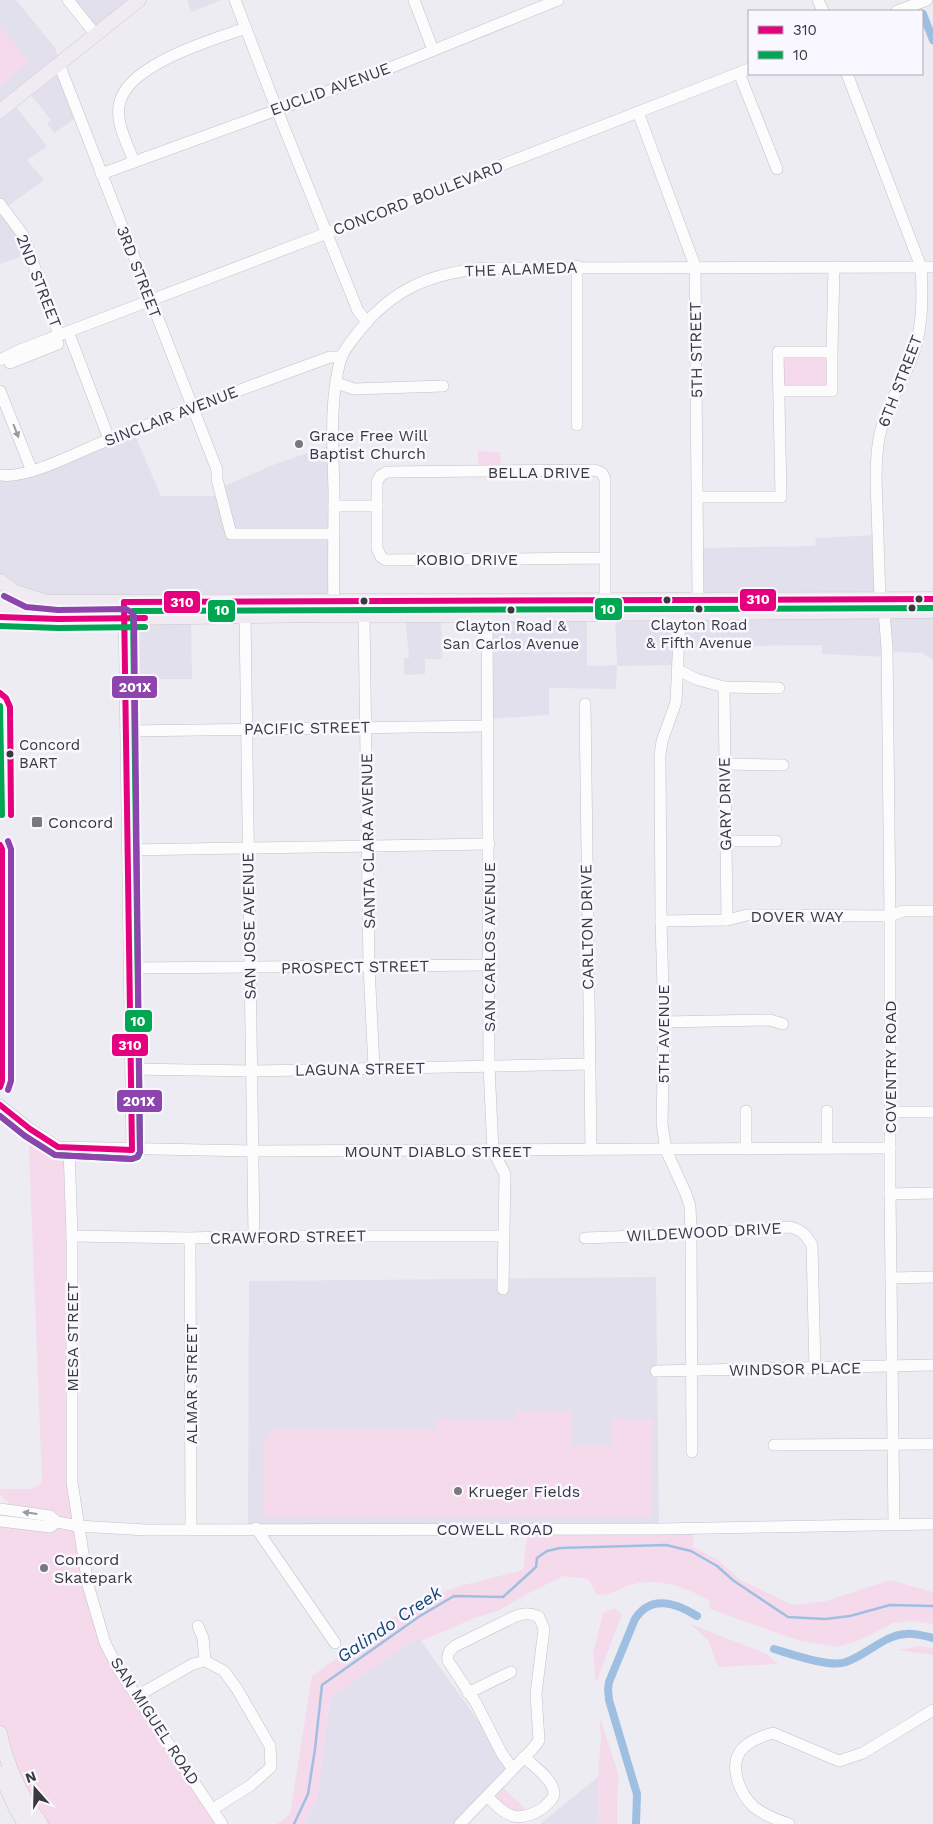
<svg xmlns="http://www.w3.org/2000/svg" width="933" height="1824" viewBox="0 0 933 1824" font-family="'Work Sans',sans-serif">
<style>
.built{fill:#e3e0ed}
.green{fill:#f5daeb}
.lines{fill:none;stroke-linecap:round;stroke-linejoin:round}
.stream{stroke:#9fbfe2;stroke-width:2.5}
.canal{stroke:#9fbfe2;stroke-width:8}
.minor-casing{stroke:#c2c1c6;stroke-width:12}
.major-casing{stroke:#cac9cd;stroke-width:15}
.minor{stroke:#fcfcfd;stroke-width:11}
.major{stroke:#f0eaf2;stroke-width:14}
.bus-1-casing{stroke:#f9f7ff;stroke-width:10}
.bus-2-casing{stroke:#f9f7ff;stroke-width:10}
.bus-3-casing{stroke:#f9f7ff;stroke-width:10}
.bus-1{stroke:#e5007d;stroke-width:6}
.bus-2{stroke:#00a651;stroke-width:6}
.bus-3{stroke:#8e44ad;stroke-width:6}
.oneway{fill:#9b9a9e}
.poi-dot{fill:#79787d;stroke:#f9f7ff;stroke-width:2}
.bus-dot{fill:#3a393e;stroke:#f9f7ff;stroke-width:2}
.labels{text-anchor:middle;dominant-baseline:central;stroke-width:5;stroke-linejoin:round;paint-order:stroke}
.bus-label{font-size:15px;fill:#3a393e;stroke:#f9f7ff}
.street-label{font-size:16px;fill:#3a393e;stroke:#f9f7ff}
.poi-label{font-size:16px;fill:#3a393e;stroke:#f9f7ff;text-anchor:start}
.water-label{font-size:18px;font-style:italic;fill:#134772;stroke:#f9f7ff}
.line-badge{stroke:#f9f7ff;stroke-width:2}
.badge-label{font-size:14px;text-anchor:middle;font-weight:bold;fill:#fff}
</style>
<rect width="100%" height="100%" fill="#edecf3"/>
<g class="built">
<polygon points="0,0 16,0 55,48 79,116 54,133 47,124 51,120 27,90 12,102 47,146 27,160 44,180 4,209 30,253 0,264"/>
<polygon points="68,0 139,0 96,35"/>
<polygon points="187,0 221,0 191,12"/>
<polygon points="133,431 161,496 221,496 220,488 273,465 333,444 334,601 47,602 0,581 0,475 5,475"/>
<polygon points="878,535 880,599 698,599 698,548 815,546 816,538"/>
<polygon points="933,611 933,660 923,653 887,652 887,657 822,654 822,645 679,647 678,665 617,666 616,689 549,688 549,715 487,719 487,615 587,615 587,666 617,665 615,614"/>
<polygon points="405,615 441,615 442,659 425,659 425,674 404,675 404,658 409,658"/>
<polygon points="191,617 192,679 125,679 125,618"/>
<polygon points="656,1277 659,1529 248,1529 249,1281"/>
<polygon points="418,1637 513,1769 465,1819 470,1824 304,1824 317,1798 330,1698"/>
<polygon points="598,1777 599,1824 540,1824"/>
</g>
<g class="green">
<polygon points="0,26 27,59 27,63 0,87"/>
<polygon points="778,352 832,352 832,391 780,391"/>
<polygon points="478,451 500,452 501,466 478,465"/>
<polygon points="30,1129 69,1148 72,1482 105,1643 222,1824 41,1824 0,1733 0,1521 50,1527 26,1508 10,1504 0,1495 0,1489 31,1489 42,1483 29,1150"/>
<polygon points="516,1411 571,1411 572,1445 612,1445 612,1419 653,1419 651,1518 264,1518 264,1439 272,1430 436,1430 436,1420 515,1420"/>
<path d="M694,1527l-1,20 25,13 21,19 53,26 34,-4 64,-21 43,12v32l-19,-3 -21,2 -38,19 -19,5 -36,-6 -90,-32 -1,-9c-26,-14 -53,-24 -82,-14 -11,4 -19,10 -30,9l-9,-16 -25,-3 -36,18 -27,16 -28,9 -51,22 -3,-4 -88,61 -13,100 -13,26h-27l13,-10 22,-138 104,-75 44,-15 63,-16 5,-41z"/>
<polygon points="614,1608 622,1614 596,1683 593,1653 603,1613"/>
<polygon points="690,1624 767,1654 778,1664 718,1667 708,1640"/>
<polygon points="919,1646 933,1648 933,1655 898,1650"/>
<polygon points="599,1715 619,1776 617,1800 617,1824 599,1824 598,1777 601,1738"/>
<polygon points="499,1784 534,1817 529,1820 487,1796"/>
</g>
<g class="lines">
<polyline class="stream" points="294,1824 308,1794 315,1749 322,1685 420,1616 454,1596 503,1597 536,1567 537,1558 547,1551 560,1548 666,1545 691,1551 717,1566 734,1581 788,1617 825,1619 850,1616 890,1605 933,1606"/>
<g class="canal">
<polyline points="923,14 933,40"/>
<path d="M774,1649c17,5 56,19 72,13 21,-7 38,-27 60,-28 9,-1 18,2 27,4"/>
<path d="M636,1824l1,-30 -28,-94 -1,-11 1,-7 26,-63c16,-25 41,-16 62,-3"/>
</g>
<g class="minor-casing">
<g id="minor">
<polyline points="68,0 96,35"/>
<polyline points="235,0 277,110 358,311 367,322"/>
<polyline points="414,0 433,50"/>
<polyline points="818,0 823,11"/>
<polyline points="897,11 927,0"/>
<polyline points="59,64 217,470 217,479 231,534 334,534"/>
<polyline points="739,73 777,169"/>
<path d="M847,74l74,193c2,33 2,66 -12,98 -11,25 -25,46 -30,74 -4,22 -3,46 -2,68 1,31 2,62 3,92l4,12 3,37 3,268v278l4,330"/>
<polyline points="638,112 695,266 698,599"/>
<path d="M134,162c-6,-17 -18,-38 -15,-56 5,-41 93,-66 127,-78"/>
<polyline points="101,174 370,76 558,0"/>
<polyline points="0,204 23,235 59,335"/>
<polyline points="577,266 577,425"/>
<polyline points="71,339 109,439"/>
<polyline points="0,360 20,350 327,233 749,69"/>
<polyline points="10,363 58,344"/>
<polyline points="337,383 354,389 443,386"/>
<polyline points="0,391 32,471"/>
<polyline points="780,391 832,391 832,352"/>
<path d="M0,475c27,5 81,-25 108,-35 74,-29 148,-56 222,-83h12"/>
<polyline points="698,497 781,497 778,352 832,352 834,267"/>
<polyline points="334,506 377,506"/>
<polyline points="605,558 386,560 381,557 377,548 377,482 380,476 387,472 595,470 602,473 605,479 605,599"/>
<polyline points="124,602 132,1150"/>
<polyline points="487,606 489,1066 493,1151 505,1174 503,1289"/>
<path d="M334,608c-1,-39 0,-78 0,-117 -1,-43 -5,-92 7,-133 3,-9 13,-20 19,-28 34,-42 72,-57 125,-62l448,-1"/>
<polyline points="680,614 676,702 662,741 660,755 661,921 664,1022 662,1124 666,1150 686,1194 690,1206 691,1234 692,1452"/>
<polyline points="364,615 369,967 374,1067"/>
<polyline points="245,616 254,1236"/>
<polyline points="678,670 696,679 724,687 779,688"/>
<polyline points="724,687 727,920"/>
<polyline points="585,704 591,1149"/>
<polyline points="126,731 487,726"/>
<polyline points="725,764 783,765"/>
<polyline points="726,841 776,841"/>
<polyline points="128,850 489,844"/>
<polyline points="661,921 727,920 747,915 890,916 903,911 933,911"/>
<polyline points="129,968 490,965"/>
<polyline points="664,1022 770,1020 783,1024"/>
<polyline points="131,1069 251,1071 589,1064"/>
<polyline points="0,1105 30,1129 58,1147 252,1151 890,1148"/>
<polyline points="890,1112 933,1112"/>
<polyline points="69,1148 72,1236 72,1482 88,1585 105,1643 119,1670 222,1824"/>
<polyline points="827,1148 827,1111"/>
<polyline points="746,1149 746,1111"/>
<polyline points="890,1194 933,1193"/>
<polyline points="72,1236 190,1238 254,1236 504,1236"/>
<polyline points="190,1238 191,1529"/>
<path d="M585,1238l106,-4 99,-7c12,3 16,8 22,18l3,124"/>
<polyline points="891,1278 933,1277"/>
<polyline points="656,1371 933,1365"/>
<polyline points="774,1445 933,1444"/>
<polyline points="0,1509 50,1516 57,1522 78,1526 146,1530 659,1529 933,1524"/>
<polyline points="0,1521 50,1527 57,1522"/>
<polyline points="256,1528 335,1643"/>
<polyline points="198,1626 203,1638 205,1661"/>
<polyline points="468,1693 511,1672"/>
<polyline points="137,1696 193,1664 205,1661 224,1671 237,1689 270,1746 271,1767 251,1785 213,1809"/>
<path d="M487,1796c19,21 31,28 56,12 4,-4 11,-9 11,-15 -1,-14 -21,-27 -30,-36"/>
<path d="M460,1824c19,-20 39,-40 58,-60 7,-8 16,-15 21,-24l-3,-46 8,-65 -5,-12c-8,-4 -13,-4 -23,-1l-61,30c-6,5 -8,7 -7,15l28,42 26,51 11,15"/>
<path d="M789,1824c-12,-4 -26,-10 -35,-17 -14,-13 -27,-42 -11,-59 8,-8 19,-12 30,-15l66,28 24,-8 70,-43"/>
</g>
</g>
<g class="major-casing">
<g id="major">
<polyline points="0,111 139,0"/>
<polyline points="0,581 15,592 47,602 933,599"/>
<polyline points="0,604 21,615"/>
<polyline points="0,617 58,619 321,615 487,615 933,611"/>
<path d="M0,1733c6,31 22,65 41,91"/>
<polyline points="0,1773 16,1809 25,1824"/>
</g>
</g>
<use href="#minor" class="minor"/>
<use href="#major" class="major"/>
<g class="bus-1-casing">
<g id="bus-1">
<polyline points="0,617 58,619 145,618"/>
<polyline points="0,693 6,698 10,707 11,815"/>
<polyline points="0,845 2,849 2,1081 0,1087"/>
<polyline points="0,1105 30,1129 58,1147 132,1150 124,602 933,599"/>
</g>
</g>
<g class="bus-2-casing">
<g id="bus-2">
<polyline points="0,626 58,628 145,627"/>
<polyline points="0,706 2,815"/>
<polyline points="0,1116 25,1136 55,1155 132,1159 138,1157 140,1152 133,611 933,608"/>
</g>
</g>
<g class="bus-3-casing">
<g id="bus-3">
<polyline points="8,841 11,849 11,1081 8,1090"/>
<polyline points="0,1116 25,1136 55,1155 132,1159 137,1157 140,1152 134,616 131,612 126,609 58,610 26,607 4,596"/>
</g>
</g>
<use href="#bus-1" class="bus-1"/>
<use href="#bus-2" class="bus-2"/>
<use href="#bus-3" class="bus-3"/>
</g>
<defs><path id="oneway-solid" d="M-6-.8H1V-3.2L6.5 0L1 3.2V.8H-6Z" transform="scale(1.25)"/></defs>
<g class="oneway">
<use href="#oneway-solid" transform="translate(16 431) rotate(69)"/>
<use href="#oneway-solid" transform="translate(30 1513) rotate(-173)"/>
</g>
<g class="poi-dot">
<circle cx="299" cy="444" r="5"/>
<rect x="31" y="816" width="12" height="12" rx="2.5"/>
<circle cx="458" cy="1491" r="5"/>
<circle cx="44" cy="1568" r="5"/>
</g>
<g class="bus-dot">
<circle cx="919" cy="599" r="4.5"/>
<circle cx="667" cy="600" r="4.5"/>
<circle cx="364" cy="601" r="4.5"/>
<circle cx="912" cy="608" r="4.5"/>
<circle cx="699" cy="609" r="4.5"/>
<circle cx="511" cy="610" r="4.5"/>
<circle cx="10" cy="754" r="4.5"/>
</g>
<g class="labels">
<g class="bus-label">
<text x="699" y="625">Clayton Road<tspan x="699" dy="18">&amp; Fifth Avenue</tspan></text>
<text x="511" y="626">Clayton Road &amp;<tspan x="511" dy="18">San Carlos Avenue</tspan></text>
<text x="19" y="745" text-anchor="start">Concord<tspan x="19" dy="18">BART</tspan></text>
</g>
<g class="street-label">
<text transform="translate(330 89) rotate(-20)">EUCLID AVENUE</text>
<text transform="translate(418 198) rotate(-21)">CONCORD BOULEVARD</text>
<text transform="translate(521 269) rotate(-2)">THE ALAMEDA</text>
<text transform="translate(139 272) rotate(69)">3RD STREET</text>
<text transform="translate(39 281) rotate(69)">2ND STREET</text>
<text transform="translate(696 350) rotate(-91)">5TH STREET</text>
<text transform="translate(900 381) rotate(-69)">6TH STREET</text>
<text transform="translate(171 416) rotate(-21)">SINCLAIR AVENUE</text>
<text x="539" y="472">BELLA DRIVE</text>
<text x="467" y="559">KOBIO DRIVE</text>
<text transform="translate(307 728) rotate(-1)">PACIFIC STREET</text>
<text transform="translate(725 804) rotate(-91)">GARY DRIVE</text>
<text transform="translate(368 841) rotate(-91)">SANTA CLARA AVENUE</text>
<text x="797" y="916">DOVER WAY</text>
<text transform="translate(249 926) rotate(-91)">SAN JOSE AVENUE</text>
<text transform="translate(587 927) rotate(-91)">CARLTON DRIVE</text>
<text transform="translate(489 947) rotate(-90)">SAN CARLOS AVENUE</text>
<text transform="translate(355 967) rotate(-1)">PROSPECT STREET</text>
<text transform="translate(663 1034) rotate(-90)">5TH AVENUE</text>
<text transform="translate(890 1067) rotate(-90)">COVENTRY ROAD</text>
<text transform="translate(360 1069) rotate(-1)">LAGUNA STREET</text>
<text x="438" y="1151">MOUNT DIABLO STREET</text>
<text transform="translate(704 1232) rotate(-3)">WILDEWOOD DRIVE</text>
<text transform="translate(288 1237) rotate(-1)">CRAWFORD STREET</text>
<text transform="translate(72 1337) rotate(-90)">MESA STREET</text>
<text transform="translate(795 1369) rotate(-1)">WINDSOR PLACE</text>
<text transform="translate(191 1384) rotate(-90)">ALMAR STREET</text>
<text x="495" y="1529">COWELL ROAD</text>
<text transform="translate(155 1721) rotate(57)">SAN MIGUEL ROAD</text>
</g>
<g class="poi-label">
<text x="309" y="435">Grace Free Will<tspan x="309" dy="18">Baptist Church</tspan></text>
<text x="48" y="822">Concord</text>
<text x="468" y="1491">Krueger Fields</text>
<text x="54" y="1559">Concord<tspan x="54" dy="18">Skatepark</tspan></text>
</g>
<g class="water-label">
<text transform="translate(389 1624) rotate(-34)">Galindo Creek</text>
</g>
</g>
<g class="line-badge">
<rect x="739" y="588" width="38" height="24" rx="5" fill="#e5007d"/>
<rect x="163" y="590" width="38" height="24" rx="5" fill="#e5007d"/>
<rect x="594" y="597" width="29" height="24" rx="5" fill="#00a651"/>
<rect x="207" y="599" width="29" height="24" rx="5" fill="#00a651"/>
<rect x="111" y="675" width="47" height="24" rx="5" fill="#8e44ad"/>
<rect x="124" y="1009" width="29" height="24" rx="5" fill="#00a651"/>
<rect x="111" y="1033" width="38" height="24" rx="5" fill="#e5007d"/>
<rect x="116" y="1089" width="47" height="24" rx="5" fill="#8e44ad"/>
</g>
<g class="badge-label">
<text x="758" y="604">310</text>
<text x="182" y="607">310</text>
<text x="608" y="614">10</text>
<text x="222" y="615">10</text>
<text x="135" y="692">201X</text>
<text x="138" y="1026">10</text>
<text x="130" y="1050">310</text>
<text x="139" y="1106">201X</text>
</g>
<rect x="748" y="10" width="175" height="65" fill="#f9f7ff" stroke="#adabb2"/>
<rect x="758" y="26" width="25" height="8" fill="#e5007d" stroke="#adabb2"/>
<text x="793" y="35" font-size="15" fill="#3a393e">310</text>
<rect x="758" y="51" width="25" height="8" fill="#00a651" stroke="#adabb2"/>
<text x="793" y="60" font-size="15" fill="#3a393e">10</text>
<g transform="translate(35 1789) rotate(340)" stroke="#f9f7ff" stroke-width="4" paint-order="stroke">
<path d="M0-4L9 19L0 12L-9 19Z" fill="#3a393e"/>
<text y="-8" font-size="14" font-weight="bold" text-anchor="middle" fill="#3a393e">N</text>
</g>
</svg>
